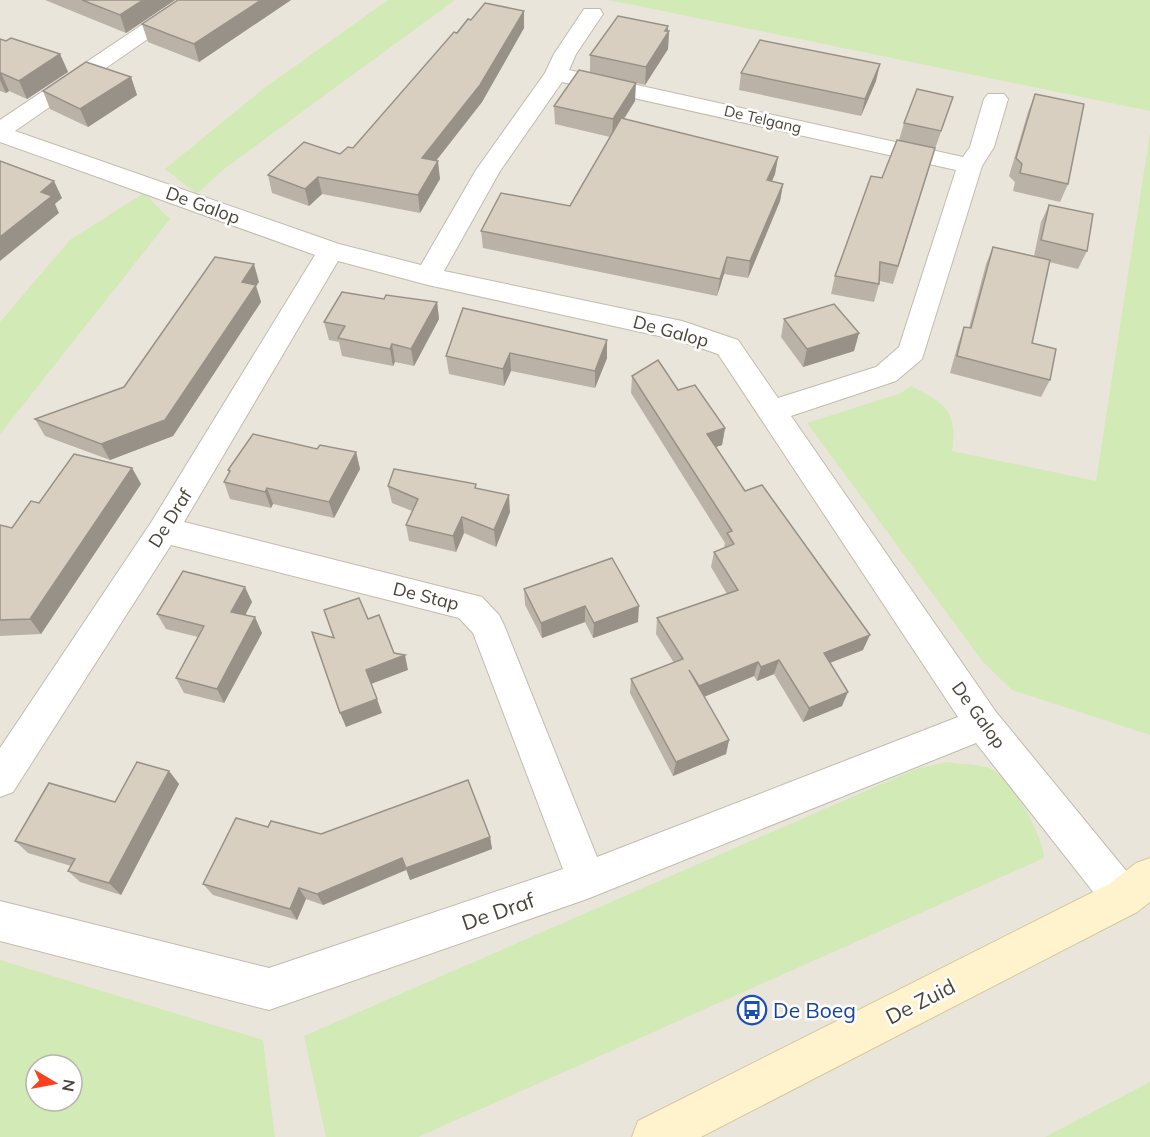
<svg xmlns="http://www.w3.org/2000/svg" width="1150" height="1137" viewBox="0 0 1150 1137" font-family="Mulish,sans-serif">
<style>
.residential{fill:#eae5da;fill-rule:evenodd}
.green{fill:#d2eab5;fill-rule:evenodd}
.lines{fill:none;stroke-linecap:round;stroke-linejoin:round}
.street-casing{stroke:#c2bbae;stroke-width:2}
.secondary-casing{stroke:#d6c79b;stroke-width:2}
.street{fill:#fff;fill-rule:evenodd}
.secondary{fill:#fff3cd;fill-rule:evenodd}
.wall{fill:#bab2a6}
.shaded-wall{fill:#979187}
.building{fill:#d8cfc1;stroke:#979187;stroke-width:1.5}
.labels{text-anchor:middle;dominant-baseline:central;stroke-width:5;stroke-linejoin:round;paint-order:stroke}
.far-street-label{font-size:15px;fill:#4b4439;stroke:#fff}
.street-label{font-size:18px;fill:#4b4439;stroke:#fff}
.near-street-label{font-size:21px;fill:#4b4439;stroke:#fff}
.near-transit-label{font-size:21px;fill:#164399;stroke:#fff;text-anchor:start}
</style>
<rect width="100%" height="100%" fill="#f6f3ec"/>
<path class="residential" d="M0,0h892l258,57v1080h-1150zM36,1065h36v36h-36z"/>
<g class="green">
<polygon points="388,0 455,0 224,169 197,194 165,169 263,89"/>
<polygon points="607,0 1150,0 1150,111 629,4"/>
<path d="M1150,133v602l-138,-45 -29,-28 -176,-239 94,-30 10,-7c34,18 47,24 41,65l144,30z"/>
<polygon points="144,193 170,219 0,434 0,322 70,240"/>
<path d="M947,762c13,2 29,2 42,6 21,7 55,69 55,90l-626,279h-92l-22,-101 612,-267z"/>
<path d="M0,960l263,80 12,97h-275zM36,1065h36v36h-36z"/>
<polygon points="1150,1082 1150,1137 1045,1137"/>
</g>
<g class="lines">
<g class="street-casing">
<path id="street" d="M179,0h25l-189,131 324,113 82,21 55,-95 69,-97 9,-19 30,-45h16l3,5 -27,40 -7,16 394,87 7,-10 14,-48 4,-5h16l4,5 -14,48 -12,19 -60,193 -26,22 -105,35 205,296 141,172 6,14 -6,14 -14,6 -14,-6 -133,-169 -389,156 -318,111 -269,-69v-40l269,67 294,-99 -90,-236 -14,-15 -288,-73 -158,247 -13,5v-49l152,-227 163,-266 -315,-113v-22zM562,82l394,88 -57,177 -23,20 -98,31 -40,-58 -56,-19 -238,-50 56,-100zM338,261l90,24 249,55 41,14 240,363 -361,140 -93,-232 -5,-10 -17,-18 -298,-75z"/>
</g>
<g class="secondary-casing">
<polygon id="secondary" points="1150,858 1150,902 1137,912 701,1137 632,1137 638,1121 1109,884 1136,863"/>
</g>
<use href="#street" class="street"/>
<use href="#secondary" class="secondary"/>
</g>
<g class="wall">
<polygon points="45,0 175,0 126,33"/>
<polygon points="291,0 199,62 148,42 142,24"/>
<polygon points="668,26 668,31 669,31 668,49 645,85 590,72 590,55"/>
<polygon points="524,28 482,102 436,161 440,179 420,213 322,194 309,206 272,193 268,175 340,154 353,148 457,33"/>
<polygon points="0,39 60,54 68,72 27,99 9,91 6,93 0,91"/>
<polygon points="741,73 876,81 861,116 739,90"/>
<polygon points="131,77 137,95 88,127 50,109 43,91"/>
<polygon points="1035,94 1068,184 1060,202 1013,191 1015,182 1009,176 1028,112"/>
<polygon points="953,97 935,149 893,284 880,281 874,302 831,294 835,276 882,178 899,140 904,123"/>
<polygon points="635,101 624,119 778,157 775,174 772,181 783,184 780,201 748,278 724,274 717,296 483,248 481,231 570,206 610,137 555,124 554,106"/>
<polygon points="1049,205 1087,251 1078,269 1049,262 1032,343 1050,380 1041,397 950,373 958,344 964,327 969,328 986,264 993,247 1034,256 1041,222"/>
<polygon points="259,282 256,286 261,302 173,436 110,460 45,436 35,419 124,387"/>
<polygon points="384,299 437,302 439,319 414,366 395,362 393,366 342,356 339,342 329,340 324,322"/>
<polygon points="463,308 607,358 595,388 511,371 504,386 449,374 446,356"/>
<polygon points="784,319 859,333 854,351 803,367 781,337"/>
<polygon points="632,376 678,390 725,428 722,445 716,447 745,491 863,650 830,663 842,706 803,722 774,674 757,681 754,676 704,697 729,740 726,754 673,776 630,693 631,679 674,663 656,634 657,618 727,594 711,567 714,552 724,548 725,543 631,393"/>
<polygon points="317,449 356,452 360,469 334,518 273,504 271,508 230,499 224,482 229,473 228,470"/>
<polygon points="132,468 141,484 41,634 0,636 0,525 12,528 39,503"/>
<polygon points="388,486 476,488 510,512 496,547 464,533 456,552 409,541 406,525 412,511 392,503"/>
<polygon points="524,589 638,622 593,638 585,622 542,638 525,605"/>
<polygon points="252,602 245,615 262,633 224,703 184,693 176,678 198,637 166,629 157,614"/>
<polygon points="169,771 179,784 121,895 80,882 68,871 71,866 28,853 15,841 115,802"/>
<polygon points="268,827 321,834 490,837 492,849 410,880 406,870 323,905 306,899 297,920 213,895 203,884"/>
</g>
<g class="shaded-wall">
<polygon points="143,0 175,0 126,33 120,15"/>
<polygon points="261,0 291,0 199,62 194,44"/>
<polygon points="524,11 524,28 482,102 424,176 422,158"/>
<polygon points="668,26 667,34 669,31 668,49 645,85 646,67"/>
<polygon points="60,54 68,72 27,99 19,81"/>
<polygon points="880,64 876,81 861,116 865,99"/>
<polygon points="0,73 1,73 9,91 6,93 0,80"/>
<polygon points="131,77 137,95 88,127 80,109"/>
<polygon points="636,83 635,101 612,137 613,119"/>
<polygon points="778,157 775,174 765,197 767,180"/>
<polygon points="438,161 440,179 420,213 418,195"/>
<polygon points="318,177 322,194 309,206 305,189"/>
<polygon points="54,181 62,198 55,204 59,213 0,261 0,237 41,192"/>
<polygon points="783,184 780,201 748,278 750,261"/>
<polygon points="727,257 724,274 717,296 720,279"/>
<polygon points="254,264 259,282 256,286 261,302 173,436 110,460 101,444 242,282"/>
<polygon points="437,302 439,319 414,366 411,349"/>
<polygon points="859,333 854,351 803,367 807,349"/>
<polygon points="607,340 607,358 595,388 595,371"/>
<polygon points="392,344 395,362 393,366 390,349"/>
<polygon points="510,353 511,371 504,386 503,369"/>
<polygon points="725,428 722,445 704,451 707,434"/>
<polygon points="356,452 360,469 334,518 329,502"/>
<polygon points="132,468 141,484 41,634 30,619"/>
<polygon points="267,488 273,504 271,508 265,492"/>
<polygon points="509,495 510,512 496,547 494,530"/>
<polygon points="462,517 464,533 456,552 453,536"/>
<polygon points="245,587 252,602 239,627 231,612"/>
<polygon points="585,606 585,622 542,638 541,623"/>
<polygon points="639,606 638,622 593,638 594,623"/>
<polygon points="255,617 262,633 224,703 217,689"/>
<polygon points="870,635 863,650 819,667 824,653"/>
<polygon points="405,655 408,670 371,684 366,670"/>
<polygon points="779,660 774,674 757,681 761,667"/>
<polygon points="758,662 754,676 696,700 699,686"/>
<polygon points="848,692 842,706 803,722 809,708"/>
<polygon points="377,699 382,713 346,727 340,713"/>
<polygon points="729,740 726,754 673,776 676,762"/>
<polygon points="169,771 179,784 121,895 109,883"/>
<polygon points="490,837 492,849 410,880 406,868"/>
<polygon points="402,858 406,870 323,905 317,894"/>
<polygon points="299,888 306,899 297,920 290,909"/>
</g>
<g class="building">
<polygon points="82,0 143,0 120,15"/>
<polygon points="178,0 261,0 194,44 142,24"/>
<polygon points="485,3 524,11 480,85 422,158 438,161 418,195 318,177 305,189 268,175 304,142 340,154 348,147 353,148 454,32 457,33 468,19 471,20"/>
<polygon points="618,16 668,26 665,31 669,31 646,67 590,55"/>
<polygon points="11,38 60,54 19,81 1,73 0,73 0,39 6,41"/>
<polygon points="760,40 880,64 865,99 741,73"/>
<polygon points="86,62 131,77 80,109 43,91"/>
<polygon points="579,70 636,83 613,119 554,106"/>
<polygon points="917,89 953,97 941,131 904,123"/>
<polygon points="1035,94 1084,104 1068,184 1020,173 1022,164 1016,158"/>
<polygon points="621,118 778,157 767,180 783,184 750,261 727,257 720,279 481,231 501,193 570,206"/>
<polygon points="897,140 935,148 898,266 880,262 879,284 835,276 871,176 882,178"/>
<polygon points="0,161 54,181 41,192 52,196 0,237"/>
<polygon points="1049,205 1093,214 1087,251 1041,240"/>
<polygon points="993,247 1050,260 1032,343 1056,349 1050,380 957,356 964,327 971,328"/>
<polygon points="215,257 254,264 242,282 256,285 165,420 101,444 35,419 124,387"/>
<polygon points="342,292 384,299 386,295 437,302 411,349 392,344 390,349 338,338 345,326 324,322"/>
<polygon points="834,304 859,333 807,349 784,319"/>
<polygon points="463,308 607,340 595,371 510,353 503,369 446,356"/>
<polygon points="658,360 678,390 695,385 725,428 707,434 745,491 762,485 870,635 824,653 848,692 809,708 779,660 761,667 758,662 699,686 689,670 729,740 676,762 631,679 683,659 657,618 738,590 714,552 734,544 727,533 732,531 632,376"/>
<polygon points="253,434 317,449 320,445 356,452 329,502 267,488 265,492 224,482 230,471 228,470"/>
<polygon points="74,454 132,468 30,619 0,620 0,525 12,528 31,501 39,503"/>
<polygon points="394,469 476,484 475,488 509,495 494,530 462,517 453,536 406,525 418,499 388,486"/>
<polygon points="612,558 639,606 594,623 585,606 541,623 524,589"/>
<polygon points="183,571 245,587 231,612 255,617 217,689 176,678 204,626 157,614"/>
<polygon points="359,598 368,619 379,615 394,653 405,655 366,670 377,699 340,713 312,632 334,638 324,610"/>
<polygon points="137,762 169,771 109,883 68,871 75,859 15,841 49,783 115,802"/>
<polygon points="468,780 490,837 406,868 402,858 317,894 299,888 290,909 203,884 236,818 268,827 271,821 321,834"/>
</g>
<defs>
<g id="bus-ring" transform="scale(1.5)"><circle r="9.5" fill="#fff" stroke="#1a4fb4" stroke-width="1.5"/><path d="M-5-6H5V4H4V6H2V4H-2V6H-4V4H-5ZM-3.5-4V0h7V-4ZM-3.5 1.2v1.5H-2V1.2ZM2 1.2v1.5H3.5V1.2Z" fill="#1a4fb4"/></g>
</defs>
<g fill-rule="evenodd">
<use href="#bus-ring" x="752" y="1010"/>
</g>
<g class="labels">
<g class="far-street-label">
<text transform="translate(763 119) rotate(13)">De Telgang</text>
</g>
<g class="street-label">
<text transform="translate(203 205) rotate(20)">De Galop</text>
<text transform="translate(671 331) rotate(15)">De Galop</text>
<text transform="translate(170 518) rotate(-58)">De Draf</text>
<text transform="translate(426 596) rotate(14)">De Stap</text>
<text transform="translate(979 715) rotate(54)">De Galop</text>
</g>
<g class="near-street-label">
<text transform="translate(498 911) rotate(-19)">De Draf</text>
<text transform="translate(920 1001) rotate(-27)">De Zuid</text>
</g>
<g class="near-transit-label">
<text x="773" y="1010">De Boeg</text>
</g>
</g>
<g transform="translate(54 1083) rotate(100)"><circle r="28" fill="#ffffff" stroke="#b7b4b0" stroke-width="1.5"/>
<path d="M0-4.5L10 22L0 15L-10 22Z" fill="#fc3f1d"/>
<text y="-9" font-size="16" font-weight="bold" text-anchor="middle" fill="#4b4439">N</text>
</g>
</svg>
